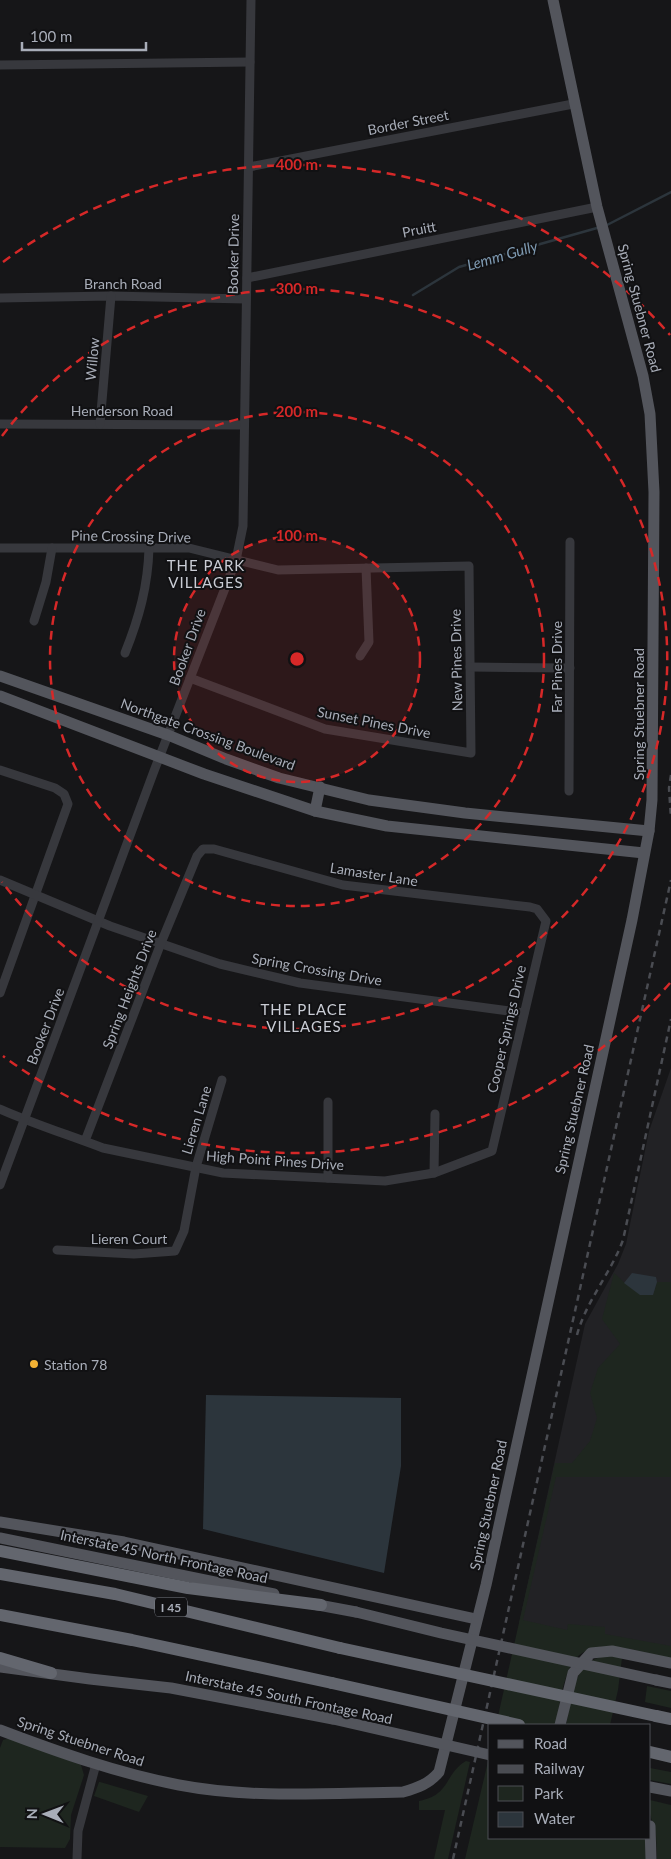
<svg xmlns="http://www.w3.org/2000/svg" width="671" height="1859" viewBox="0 0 671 1859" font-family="Lato,sans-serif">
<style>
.built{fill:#222225}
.green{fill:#1e261f}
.water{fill:#2c353c}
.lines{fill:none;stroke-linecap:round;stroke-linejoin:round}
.stream{stroke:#2c353c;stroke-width:2.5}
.minor{stroke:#37383d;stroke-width:9}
.major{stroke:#53555c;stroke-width:11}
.highway{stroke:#63666e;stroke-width:12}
.rail{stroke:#4a4c52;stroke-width:2.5;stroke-dasharray:6 5;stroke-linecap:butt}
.major-bridge{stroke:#53555c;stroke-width:11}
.highway-bridge{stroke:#63666e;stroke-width:12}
.ring{fill:none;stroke:#d62828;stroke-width:2.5;stroke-dasharray:9 6}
.poi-dot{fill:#f2b134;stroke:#111113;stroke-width:2}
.labels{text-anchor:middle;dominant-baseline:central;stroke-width:4;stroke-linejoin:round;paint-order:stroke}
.shield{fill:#111113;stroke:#7b7e86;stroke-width:1}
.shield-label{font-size:12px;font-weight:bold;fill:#a8adb8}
.street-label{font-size:14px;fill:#a8adb8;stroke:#111113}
.poi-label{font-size:14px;fill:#a8adb8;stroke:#111113;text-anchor:start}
.water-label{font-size:15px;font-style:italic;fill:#7f9bb3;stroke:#111113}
.neighbourhood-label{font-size:15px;letter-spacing:1px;fill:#c9ccd4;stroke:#111113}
.centre{fill:#d62828;stroke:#111113;stroke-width:2.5}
.ring-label{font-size:15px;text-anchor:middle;font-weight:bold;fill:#d62828;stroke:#111113;stroke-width:4;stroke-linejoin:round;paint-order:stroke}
</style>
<rect width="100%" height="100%" fill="#161618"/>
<polygon class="built" points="671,1068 671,1659 519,1623 585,1324 618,1264 626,1244 649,1131"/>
<g class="green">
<path d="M614,1273l12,11 27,11 4,-13h14v195h-115l-33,143 44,10 1,-6 37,3v7l66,12v13c-33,-7 -87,-30 -103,13 -7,17 -9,36 -12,53h-60l59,-262h17l18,-22 7,-23 -7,-25 8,-25 22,-24 -18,-25z"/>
<path d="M609,1655l13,3 -4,32 -8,35h-44c7,-30 6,-65 43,-70z"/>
<polygon points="647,1686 671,1691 671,1708 645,1702"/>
<polygon points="10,1738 81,1765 84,1775 71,1815 70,1839 65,1848 0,1847 0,1748 3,1740"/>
<polygon points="490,1753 490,1838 647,1838 647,1859 465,1859"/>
<path d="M466,1761l4,1 -22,97h-14l11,-49h-26v-9c32,-6 25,-27 47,-40z"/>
<polygon points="650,1768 671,1772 671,1784 650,1780"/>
<polygon points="99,1782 100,1782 148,1796 139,1812 94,1796"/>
<polygon points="650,1800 671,1805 671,1859 657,1859 656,1835 650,1814"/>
</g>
<g class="water">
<polygon points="632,1273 656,1277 657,1282 653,1295 640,1295 624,1283"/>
<polygon points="206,1395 401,1398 401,1466 384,1573 203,1529"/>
</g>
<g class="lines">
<g class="stream">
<polyline points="607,225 671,192"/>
<polyline points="413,295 459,267 597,228"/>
</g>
<g class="minor">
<polyline points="0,65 250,62"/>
<polyline points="249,167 573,104"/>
<polyline points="247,278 597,207"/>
<polyline points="0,298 111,296 246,299"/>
<polyline points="0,424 244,425"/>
<polyline points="100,424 111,296"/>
<polyline points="0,548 189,548 278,570 469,566 471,753 325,729 190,678"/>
<polyline points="34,621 46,582 52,548"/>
<path d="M125,653c14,-35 23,-67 24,-105"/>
<polyline points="360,656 369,642 366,568"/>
<polyline points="470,667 570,668"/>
<polyline points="0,770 55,788 64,794 68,804 0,993"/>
<polyline points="569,791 570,542"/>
<polyline points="0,880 110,926 220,964 300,983 524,1013"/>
<path d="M0,1109c34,15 69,26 103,39l120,25 162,8 49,-8 58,-22 54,-230 -9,-12 -7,-2 -187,-22 -129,-36h-11l-6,7 -36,87 -76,198"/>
<polyline points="434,1173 435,1114"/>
<polyline points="328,1178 328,1102"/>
<polyline points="0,1185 154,771 236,560 243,526 251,0"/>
<polyline points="57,1250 134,1254 175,1251 184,1231 196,1167 222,1080"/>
<polyline points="77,1859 78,1831 96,1764"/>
</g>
<g class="major">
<polyline points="0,676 168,735 226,759 279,778 369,800 465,813 649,831"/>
<polyline points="0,696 204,774 315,811 387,826 644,853"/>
<polyline points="315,811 320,787"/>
<polyline points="0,1522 124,1542 476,1619"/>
<polyline points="0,1538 274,1594"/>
<polyline points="313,1604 356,1612"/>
<polyline points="0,1667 90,1679 171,1688 333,1719"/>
<polyline points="656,1680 671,1683"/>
<polyline points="560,1725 573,1673 591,1653 612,1651 671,1663"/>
<path d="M0,1730c58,22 117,43 179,55 73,14 150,8 224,7 14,-4 26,-8 36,-20l47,-187 146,-665 17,-89 3,-31 2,-308 -4,-78 -7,-38 -46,-169 -44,-207"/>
<polyline points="650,1787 671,1791"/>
<polyline points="650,1826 651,1859"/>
</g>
<g class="highway">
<polyline points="0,1551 188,1588 321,1605"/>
<polyline points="0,1574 115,1594 340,1648"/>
<polyline points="0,1615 132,1640 332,1683"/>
<polyline points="0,1658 51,1673"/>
<polyline points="656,1716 671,1719"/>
<polyline points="650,1752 671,1757"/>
</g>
<g class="rail">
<polyline points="671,775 669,788 671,818"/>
<path d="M577,1335c9,-34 34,-62 46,-95l48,-221"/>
<polyline points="453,1859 671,880"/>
</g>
<g class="major-bridge">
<polyline points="356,1612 441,1633 656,1680"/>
<polyline points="333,1719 490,1755"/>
</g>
<g class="highway-bridge">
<polyline points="340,1648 656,1716"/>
<polyline points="332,1683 519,1725"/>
</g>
</g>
<circle cx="297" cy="659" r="123" fill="#d62828" fill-opacity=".12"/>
<g class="ring">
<circle cx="297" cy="659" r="123"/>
<circle cx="297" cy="659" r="247"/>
<path d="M2 436A370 370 0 1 1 2 882"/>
<path d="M670 983A494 494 0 0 1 3 1056M3 262A494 494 0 0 1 670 335"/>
</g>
<circle class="poi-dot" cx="34" cy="1364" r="5"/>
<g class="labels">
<rect class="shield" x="155" y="1597.5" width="32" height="19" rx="4"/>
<g class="shield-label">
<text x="171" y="1607">I 45</text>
</g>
<g class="street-label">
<text transform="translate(408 122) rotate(-11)">Border Street</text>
<text transform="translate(419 229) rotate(-11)">Pruitt</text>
<text transform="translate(233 254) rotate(-89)">Booker Drive</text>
<text x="123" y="283">Branch Road</text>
<text transform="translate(640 308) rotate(75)">Spring Stuebner Road</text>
<text transform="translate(92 359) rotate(-85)">Willow</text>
<text x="122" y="410">Henderson Road</text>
<text transform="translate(131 536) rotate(1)">Pine Crossing Drive</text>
<text transform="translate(187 647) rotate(-70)">Booker Drive</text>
<text transform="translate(456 660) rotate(-91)">New Pines Drive</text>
<text transform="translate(556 667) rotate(-90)">Far Pines Drive</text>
<text transform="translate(638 714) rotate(-90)">Spring Stuebner Road</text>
<text transform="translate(374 722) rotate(11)">Sunset Pines Drive</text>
<text transform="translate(208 734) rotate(20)">Northgate Crossing Boulevard</text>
<text transform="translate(374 874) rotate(9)">Lamaster Lane</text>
<text transform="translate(317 969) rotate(10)">Spring Crossing Drive</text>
<text transform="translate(129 989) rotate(-69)">Spring Heights Drive</text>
<text transform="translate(45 1026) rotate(-69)">Booker Drive</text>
<text transform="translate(506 1029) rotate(-77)">Cooper Springs Drive</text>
<text transform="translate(574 1109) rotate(-77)">Spring Stuebner Road</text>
<text transform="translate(196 1120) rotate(-73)">Lieren Lane</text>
<text transform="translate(275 1160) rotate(4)">High Point Pines Drive</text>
<text x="129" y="1238">Lieren Court</text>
<text transform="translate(488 1505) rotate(-78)">Spring Stuebner Road</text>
<text transform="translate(164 1556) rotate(12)">Interstate 45 North Frontage Road</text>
<text transform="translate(289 1697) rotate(12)">Interstate 45 South Frontage Road</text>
<text transform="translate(81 1741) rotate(18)">Spring Stuebner Road</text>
</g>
<g class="poi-label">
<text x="44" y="1364">Station 78</text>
</g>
<g class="water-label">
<text transform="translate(502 255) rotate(-16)">Lemm Gully</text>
</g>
<g class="neighbourhood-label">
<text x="206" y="565">THE PARK<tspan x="206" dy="17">VILLAGES</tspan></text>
<text x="304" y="1009">THE PLACE<tspan x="304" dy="17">VILLAGES</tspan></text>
</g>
</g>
<circle cx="297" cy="659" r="8" class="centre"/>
<g class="ring-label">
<text x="297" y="170">400 m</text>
<text x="297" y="294">300 m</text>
<text x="297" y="417">200 m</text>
<text x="297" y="541">100 m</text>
</g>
<rect x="488" y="1724" width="162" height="115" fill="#111113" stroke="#4d4f55"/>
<rect x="498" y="1740" width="25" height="8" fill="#53555c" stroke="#4d4f55"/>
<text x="534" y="1749" font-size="15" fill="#a8adb8">Road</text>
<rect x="498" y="1765" width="25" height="8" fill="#4a4c52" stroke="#4d4f55"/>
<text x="534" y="1774" font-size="15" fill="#a8adb8">Railway</text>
<rect x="498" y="1786" width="25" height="15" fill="#1e261f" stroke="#4d4f55"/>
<text x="534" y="1799" font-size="15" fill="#a8adb8">Park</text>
<rect x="498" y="1812" width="25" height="15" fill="#2c353c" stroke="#4d4f55"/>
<text x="534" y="1824" font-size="15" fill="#a8adb8">Water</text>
<g transform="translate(45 1814) rotate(271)" stroke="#111113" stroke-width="4" paint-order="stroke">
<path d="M0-4L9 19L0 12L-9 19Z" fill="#a8adb8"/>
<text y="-8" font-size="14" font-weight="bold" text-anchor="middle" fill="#a8adb8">N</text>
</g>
<path d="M22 42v8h124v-8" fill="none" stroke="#a8adb8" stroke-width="2.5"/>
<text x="30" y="42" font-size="15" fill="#a8adb8" stroke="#111113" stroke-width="4" paint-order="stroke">100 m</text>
</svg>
